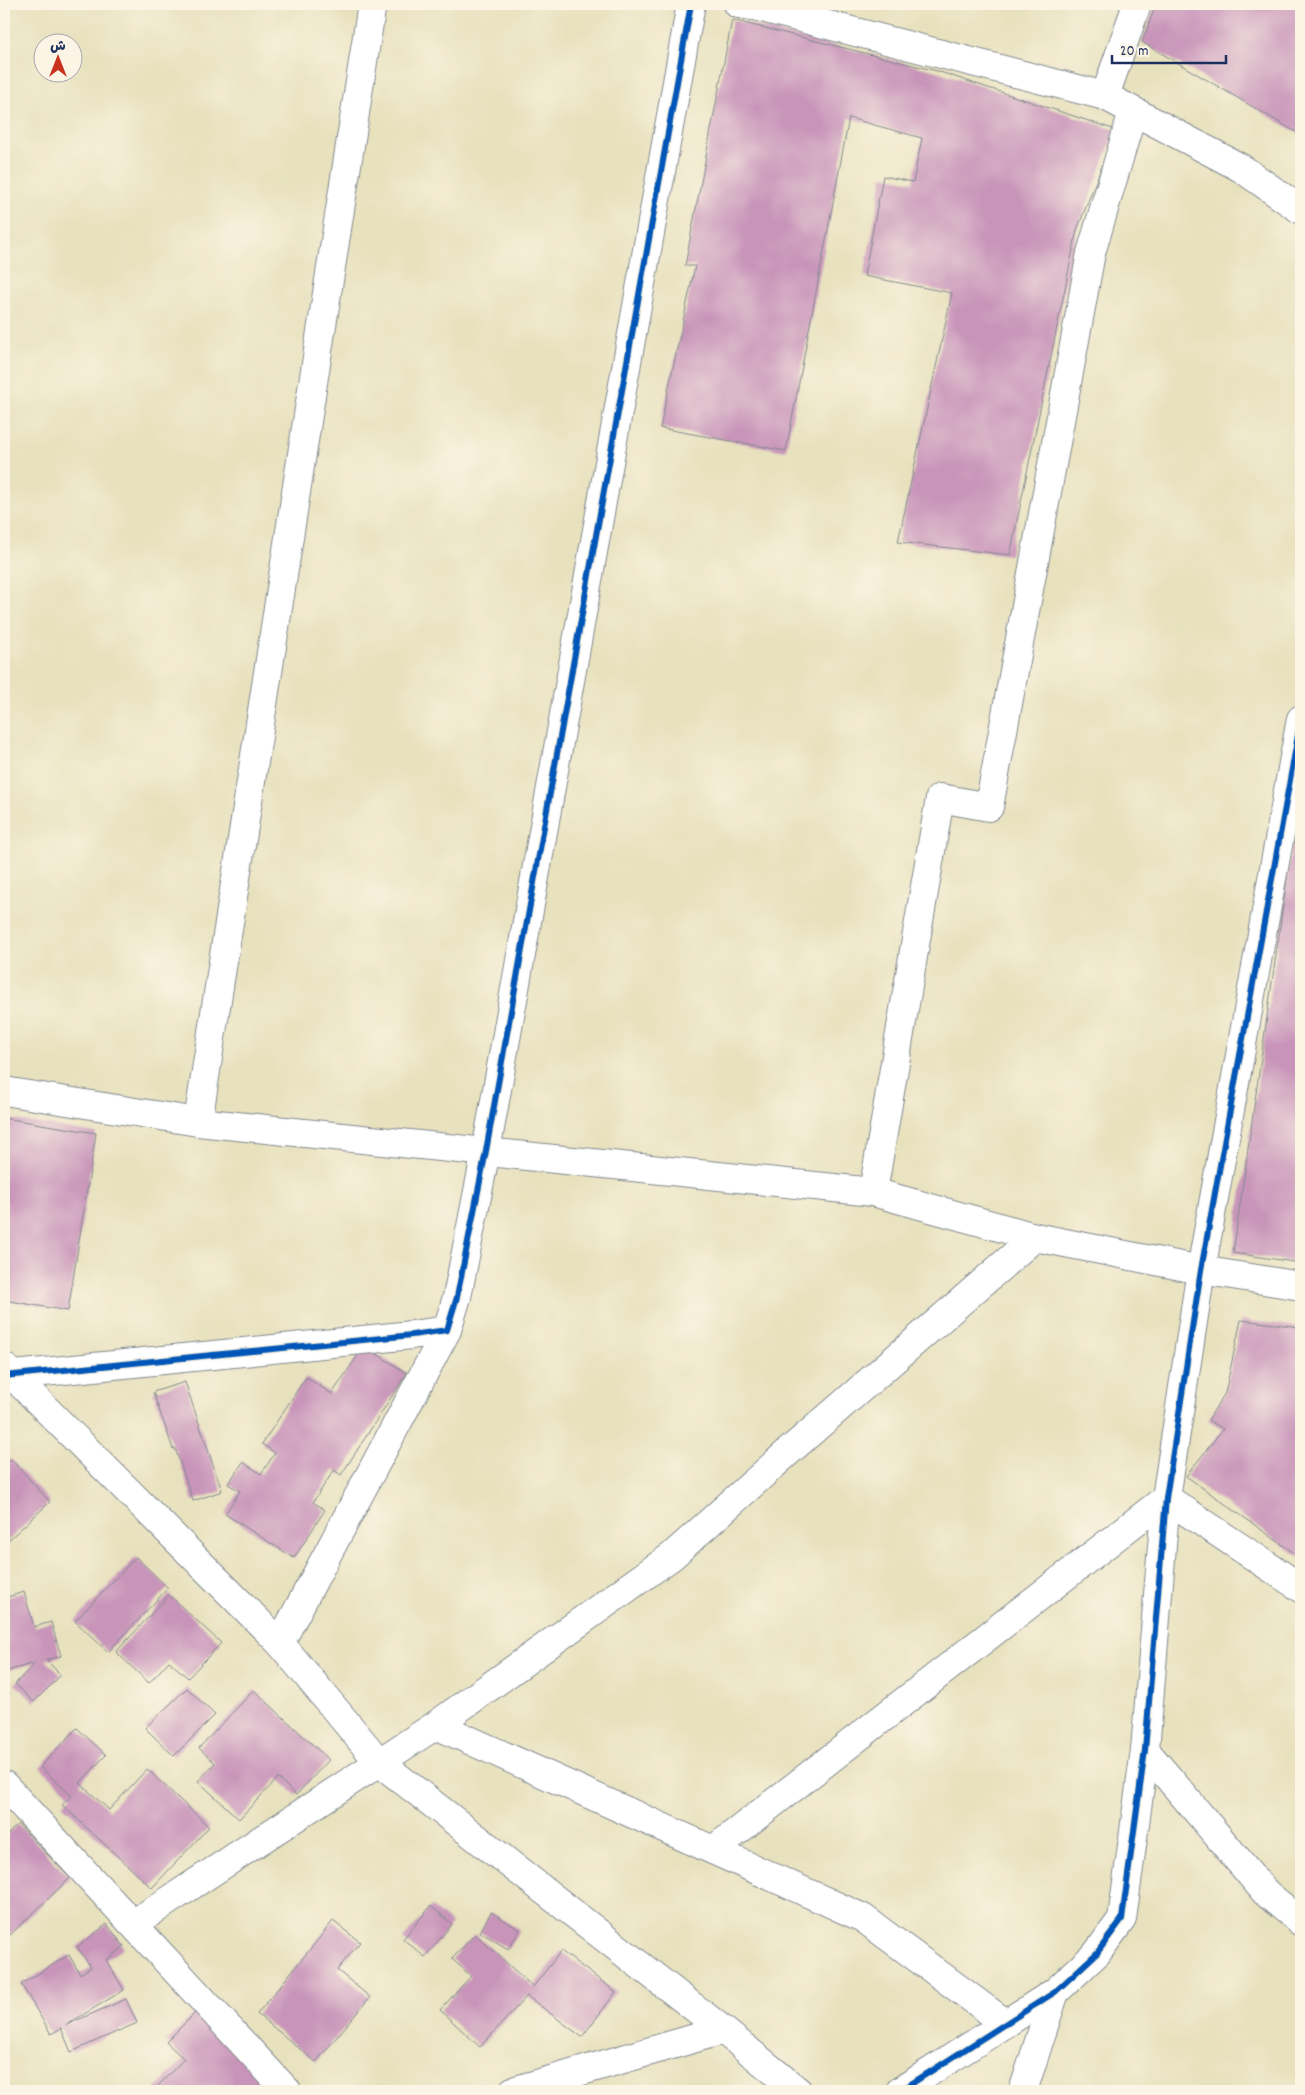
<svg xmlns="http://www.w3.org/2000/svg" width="1305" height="2095" viewBox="0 0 1305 2095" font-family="Dekko,'Playpen Sans Arabic',sans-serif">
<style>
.building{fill:#c894b9}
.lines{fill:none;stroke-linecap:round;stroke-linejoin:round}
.minor-casing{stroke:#81888e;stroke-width:30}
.tertiary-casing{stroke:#81888e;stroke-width:30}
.minor{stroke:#fff;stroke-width:28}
.tertiary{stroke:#fff;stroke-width:28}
.cycleway-casing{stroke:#fcf5e5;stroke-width:9}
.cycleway{stroke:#0057b8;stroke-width:6}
</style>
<rect width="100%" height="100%" fill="#fcf5e5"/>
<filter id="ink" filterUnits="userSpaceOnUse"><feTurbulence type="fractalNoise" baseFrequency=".02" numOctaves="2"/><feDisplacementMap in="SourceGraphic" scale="10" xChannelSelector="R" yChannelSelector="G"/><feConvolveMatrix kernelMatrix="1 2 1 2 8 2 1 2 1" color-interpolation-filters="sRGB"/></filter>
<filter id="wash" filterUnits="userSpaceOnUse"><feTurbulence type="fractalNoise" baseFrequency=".0096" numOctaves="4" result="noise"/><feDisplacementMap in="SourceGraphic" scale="20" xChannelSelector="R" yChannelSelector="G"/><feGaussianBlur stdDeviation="1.12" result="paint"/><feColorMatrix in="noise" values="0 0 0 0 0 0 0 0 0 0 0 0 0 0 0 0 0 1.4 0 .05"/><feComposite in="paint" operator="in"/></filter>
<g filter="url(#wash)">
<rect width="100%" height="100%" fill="#e7e1bd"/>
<g id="blocks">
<g class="building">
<polygon points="1156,4 1301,4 1301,135 1142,42"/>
<polygon points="732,20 937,71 1116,130 1077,230 1010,555 898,542 952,293 864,276 883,176 913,182 922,138 849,118 786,451 660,428 695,266 685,266"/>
<polygon points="1300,788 1301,789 1301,1263 1233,1253"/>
<polygon points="4,1118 96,1133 68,1311 4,1300"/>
<polygon points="1241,1320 1301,1327 1301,1558 1186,1476 1223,1429 1208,1420 1225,1393"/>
<polygon points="364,1346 407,1373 341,1475 334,1470 313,1502 325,1510 294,1558 225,1514 240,1491 228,1484 243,1462 261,1474 275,1453 262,1444 306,1377 332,1394"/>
<polygon points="185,1382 222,1491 193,1501 175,1448 173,1449 153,1392"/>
<polygon points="11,1459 50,1502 4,1544 4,1465"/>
<polygon points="136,1557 168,1588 108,1652 75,1621"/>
<polygon points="24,1592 34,1627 51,1622 61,1656 46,1660 61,1675 34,1702 15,1684 35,1663 4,1672 4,1598"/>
<polygon points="169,1595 221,1643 188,1678 169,1661 149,1683 116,1652"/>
<polygon points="187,1688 215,1715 174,1756 145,1728"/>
<polygon points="254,1690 329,1760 296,1795 278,1778 239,1819 198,1781 215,1763 199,1748"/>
<polygon points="77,1728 106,1755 80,1783 109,1810 147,1769 209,1827 152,1888 62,1805 72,1796 40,1767"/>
<polygon points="18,1824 70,1878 10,1935 4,1929 4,1838"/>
<polygon points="431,1906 452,1924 425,1957 403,1939"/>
<polygon points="491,1912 520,1930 508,1949 480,1932"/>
<polygon points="333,1921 360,1942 337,1970 370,1997 316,2062 257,2014"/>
<polygon points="107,1924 124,1947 106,1960 124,1990 66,2025 126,1999 137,2023 71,2052 61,2028 51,2034 21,1984 69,1955 80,1974 91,1967 77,1947"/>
<polygon points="475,1934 533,1987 561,1951 616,1992 582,2037 527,1996 480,2047 440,2010 471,1976 452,1959"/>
<polygon points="196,2012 275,2091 158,2091 155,2089 184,2059 166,2042"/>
</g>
</g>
</g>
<g filter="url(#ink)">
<use href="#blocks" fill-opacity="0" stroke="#81888e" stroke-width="1"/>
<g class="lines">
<g class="minor-casing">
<g id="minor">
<polyline points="1105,96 1137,4"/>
<polyline points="4,1091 198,1122 873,1192 1035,1237 1201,1270 1301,1286"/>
<polyline points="198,1122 372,4"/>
<polyline points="873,1192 940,798 989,807 1091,253 1133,111"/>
<polyline points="4,1367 280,1643 379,1762 723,2030 798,2091"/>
<polyline points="4,1376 412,1335 447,1330 457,1297 486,1151 691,4"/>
<polyline points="280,1643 447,1330"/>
<polyline points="436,1725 863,1918 1005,2023"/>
<polyline points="1145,1750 1266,1893 1301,1922"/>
<polyline points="4,1785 287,2091"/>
<polyline points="713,1850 1166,1498 1301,1588"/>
<polyline points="133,1924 436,1725 672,1556 788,1452 1035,1237"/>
<polyline points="513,2091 723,2030"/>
<polyline points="900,2091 1055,1992 1097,1953 1122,1919 1145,1750 1166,1498 1201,1270 1301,719"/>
<polyline points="1023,2091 1055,1992"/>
</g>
</g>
<g class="tertiary-casing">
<polyline id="tertiary" points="738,4 758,7 1105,96 1241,168 1301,210"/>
</g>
<use href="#minor" class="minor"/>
<use href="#tertiary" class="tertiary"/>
<g class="cycleway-casing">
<g id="cycleway">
<polyline points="4,1376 412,1335 447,1330 457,1297 486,1151 691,4"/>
<polyline points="900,2091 1055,1992 1097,1953 1122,1919 1145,1750 1166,1498 1201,1270 1301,719"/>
</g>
</g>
<use href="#cycleway" class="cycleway"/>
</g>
</g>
<rect width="1305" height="2095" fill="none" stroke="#fcf5e5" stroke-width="20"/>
<g transform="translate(58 58)"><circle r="24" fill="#fcf5e5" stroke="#a2a6af"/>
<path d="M0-4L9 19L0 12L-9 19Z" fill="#c8321e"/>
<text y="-8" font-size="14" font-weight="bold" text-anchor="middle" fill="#1b2f5e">ش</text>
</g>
<path d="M1112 55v8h114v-8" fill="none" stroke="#1b2f5e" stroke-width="2.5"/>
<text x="1120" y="55" font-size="15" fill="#1b2f5e" stroke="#fcf5e5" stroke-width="4" paint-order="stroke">20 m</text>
</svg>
